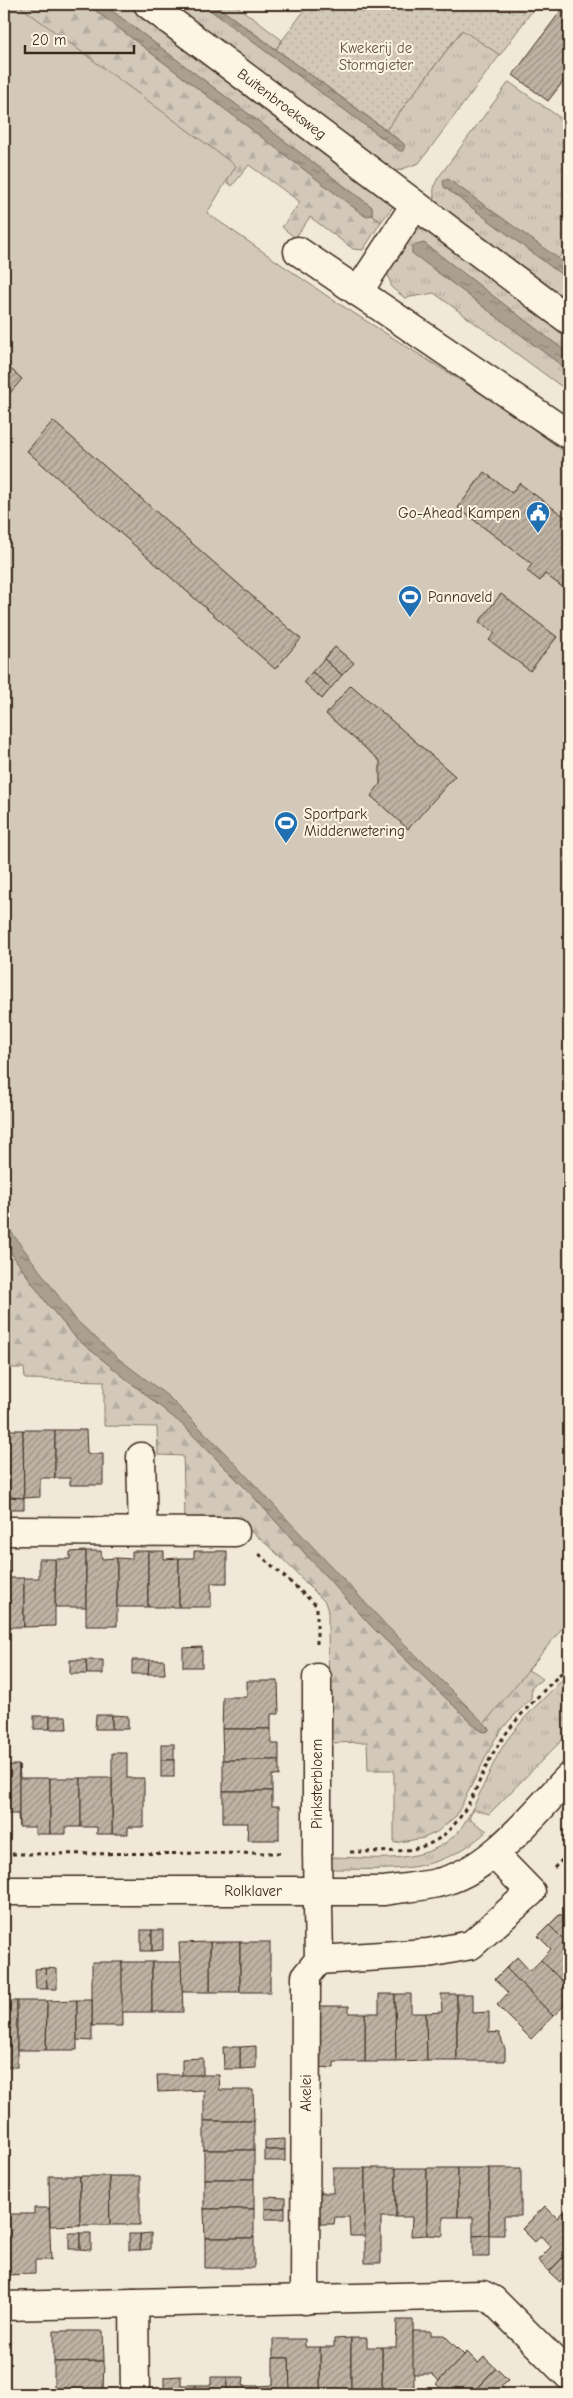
<svg xmlns="http://www.w3.org/2000/svg" width="573" height="2398" viewBox="0 0 573 2398" font-family="'Comic Neue',sans-serif">
<style>
.grass{fill:url(#grass-tufts);stroke:#867a6c}
.forest{fill:url(#forest-firs);stroke:#867a6c}
.garden{fill:url(#garden-dots);stroke:#867a6c}
.pitch{fill:#d2c9ba;stroke:#867a6c}
.water{fill:url(#water-ripples);stroke:#7e7163}
.building{fill:url(#building-hatch);stroke:#3b2a1e}
.lines{fill:none;stroke-linecap:round;stroke-linejoin:round}
.minor-casing{stroke:#3b2a1e;stroke-width:31}
.tertiary-casing{stroke:#3b2a1e;stroke-width:31}
.path{stroke:#3b2a1e;stroke-width:3;stroke-dasharray:4 4;stroke-linecap:butt}
.minor{stroke:#fcf5e5;stroke-width:28}
.tertiary{stroke:#fcf5e5;stroke-width:28}
.labels{text-anchor:middle;dominant-baseline:central;stroke-width:4;stroke-linejoin:round;paint-order:stroke}
.park-label{font-size:15px;fill:#615245;stroke:#fcf5e5}
.street-label{font-size:15px;fill:#3b2a1e;stroke:#fcf5e5}
.poi-label{font-size:15px;fill:#3b2a1e;stroke:#fcf5e5;text-anchor:start}
</style>
<defs>
<pattern id="grass-tufts" width="24" height="20" patternUnits="userSpaceOnUse" patternTransform="scale(1.25)"><rect width="24" height="20" fill="#d2c9ba"/><path d="M3 7l-1-3M5 7V3M7 7l1-3M15 17l-1-3M17 17v-4M19 17l1-3" fill="none" stroke="#b5ad9f"/></pattern>
<pattern id="forest-firs" width="22" height="20" patternUnits="userSpaceOnUse" patternTransform="scale(1.25)"><rect width="22" height="20" fill="#d2c9ba"/><path d="M5 1l3.5 6h-7zM16 11l3.5 6h-7z" fill="#b5ad9f"/></pattern>
<pattern id="garden-dots" width="8" height="8" patternUnits="userSpaceOnUse" patternTransform="scale(1.25)"><rect width="8" height="8" fill="#d2c9ba"/><path d="M2 2h.1M6 6h.1" fill="none" stroke="#b5ad9f" stroke-width="1.8" stroke-linecap="round"/></pattern>
<pattern id="water-ripples" width="26" height="14" patternUnits="userSpaceOnUse" patternTransform="scale(1.25)"><rect width="26" height="14" fill="#aaa091"/><path d="M2 4q2-2 4 0t4 0M15 11q2-2 4 0t4 0" fill="none" stroke="#8c8376"/></pattern>
<pattern id="building-hatch" width="6" height="6" patternUnits="userSpaceOnUse" patternTransform="scale(1.25)"><rect width="6" height="6" fill="#beb3a4"/><path d="M-1 1l2-2M0 6l6-6M5 7l2-2" fill="none" stroke="#9c9285"/></pattern>
</defs>
<rect width="100%" height="100%" fill="#f0e9d9"/>
<filter id="ink" filterUnits="userSpaceOnUse"><feTurbulence type="fractalNoise" baseFrequency=".02" numOctaves="2"/><feDisplacementMap in="SourceGraphic" scale="10" xChannelSelector="R" yChannelSelector="G"/><feConvolveMatrix kernelMatrix="1 2 1 2 8 2 1 2 1" color-interpolation-filters="sRGB"/></filter>
<g filter="url(#ink)">
<g class="grass">
<polygon points="103,4 134,4 389,195 395,204 381,222 372,215 372,207"/>
<polygon points="166,4 202,4 400,151 403,143 386,130 463,29 500,55 419,163 391,173"/>
<polygon points="214,4 234,4 282,40 276,49"/>
<path d="M509,82l60,42v118l-11,17 -110,-80 -4,8 125,93v23l-7,-1 -125,-95c-4,-11 -5,-19 1,-29z"/>
<path d="M425,228l144,102v24l-145,-111 -12,6v4l157,118v21l-135,-99 -29,5 -13,-10 -6,-20c10,-16 18,-38 39,-40z"/>
<path d="M569,1673v60l-80,81 -16,-5 -4,10 18,12c-49,45 -97,38 -159,38l1,-12c44,0 105,11 134,-32 16,-25 25,-54 40,-79 17,-27 44,-50 66,-73z"/>
</g>
<g class="forest">
<polygon points="10,4 87,4 365,216 372,215 381,222 363,250 353,249 310,217 295,238 282,227 300,202 249,165 232,186"/>
<path d="M4,1243l44,62 29,34 106,86 67,68 123,135 107,103 7,1 3,-3 -52,-51 69,-21 36,22 -11,7 -1,12 -23,24 -13,17 -39,77 -19,16 -13,6 -30,5v-73h-26l-1,-28 -38,1 -1,-132 -3,-9c-23,-22 -72,-79 -101,-84 -12,-3 -27,0 -39,0l-2,-62 -25,-1 -1,-28 -53,-1v-45l-79,-2 -1,-11h-20z"/>
</g>
<polygon class="garden" points="309,4 537,4 500,55 462,30 386,130 276,49"/>
<polygon class="pitch" points="4,4 17,4 236,166 207,213 330,298 510,412 569,455 569,1620 483,1725 290,1529 212,1444 83,1333 4,1233"/>
<g class="water">
<polygon points="87,4 103,4 372,207 372,215 365,216"/>
<polygon points="202,4 214,4 403,143 405,145 403,151 400,151"/>
<polygon points="448,179 569,266 569,280 444,187 443,181"/>
<polygon points="424,243 569,354 569,371 412,253 412,246"/>
<polygon points="4,1222 76,1320 119,1359 169,1397 226,1454 388,1627 490,1729 485,1732 480,1731 373,1628 250,1493 183,1425 77,1339 48,1305 4,1243"/>
</g>
<g class="building">
<polygon points="566,4 569,4 569,74 548,101 513,75"/>
<polygon points="4,363 22,379 4,400"/>
<polygon points="53,421 301,639 275,669 27,451"/>
<polygon points="484,472 512,493 519,483 569,520 569,592 545,574 540,581 527,571 532,564 458,508"/>
<polygon points="501,594 557,637 530,671 489,640 495,633 479,622"/>
<polygon points="335,647 354,663 342,675 324,659"/>
<polygon points="324,659 342,675 331,688 312,672"/>
<polygon points="312,672 331,688 322,699 304,682"/>
<polygon points="351,685 455,776 408,829 371,796 380,784 380,761 326,714"/>
<polygon points="4,1430 23,1430 24,1498 8,1497 9,1479 4,1479"/>
<polygon points="23,1430 55,1430 55,1478 40,1478 40,1497 24,1498"/>
<polygon points="55,1430 86,1430 87,1454 103,1454 103,1485 70,1485 70,1478 55,1478"/>
<polygon points="8,1497 24,1498 24,1509 8,1509"/>
<polygon points="86,1551 86,1607 55,1607 55,1559 70,1559 70,1552"/>
<polygon points="86,1551 101,1551 102,1559 117,1558 117,1626 86,1626"/>
<polygon points="132,1551 148,1551 148,1607 117,1607 117,1558 132,1559"/>
<polygon points="148,1551 164,1551 164,1559 179,1558 179,1607 148,1607"/>
<polygon points="194,1551 227,1551 227,1583 211,1583 211,1607 179,1607 179,1558 194,1558"/>
<polygon points="4,1559 8,1559 8,1578 24,1578 24,1627 4,1627"/>
<polygon points="39,1559 55,1559 55,1626 24,1627 24,1578 39,1578"/>
<polygon points="202,1647 202,1667 183,1667 183,1648"/>
<polygon points="70,1660 86,1660 87,1674 70,1674"/>
<polygon points="86,1660 103,1660 103,1674 87,1674"/>
<polygon points="132,1660 149,1660 148,1674 132,1674"/>
<polygon points="149,1660 164,1660 165,1674 148,1674"/>
<polygon points="247,1681 278,1681 279,1714 271,1714 271,1729 222,1729 223,1697 247,1697"/>
<polygon points="96,1715 112,1715 112,1729 95,1729"/>
<polygon points="112,1715 128,1716 128,1729 112,1729"/>
<rect x="34" y="1716" width="16" height="13"/>
<polygon points="50,1716 66,1716 67,1729 50,1729"/>
<polygon points="222,1729 271,1729 271,1744 279,1744 279,1760 223,1760"/>
<rect x="161" y="1744" width="13" height="16"/>
<polygon points="112,1753 127,1753 127,1778 144,1778 144,1827 128,1827 128,1834 112,1834"/>
<rect x="161" y="1760" width="13" height="17"/>
<polygon points="223,1760 279,1760 279,1776 272,1775 272,1791 223,1791"/>
<polygon points="4,1765 19,1765 19,1827 18,1814 4,1814"/>
<polygon points="19,1765 20,1778 50,1778 50,1834 35,1834 35,1827 19,1827"/>
<polygon points="50,1778 81,1778 81,1827 66,1827 66,1834 50,1834"/>
<polygon points="81,1778 112,1778 112,1834 97,1834 97,1827 81,1827"/>
<polygon points="223,1791 272,1791 272,1806 279,1806 279,1840 247,1840 248,1823 223,1823"/>
<polygon points="560,1914 569,1922 569,1945 549,1925"/>
<polygon points="549,1925 569,1945 569,1988 541,1960 551,1949 538,1936"/>
<rect x="141" y="1930" width="11" height="21"/>
<polygon points="152,1930 163,1930 163,1950 152,1951"/>
<rect x="210" y="1942" width="30" height="50"/>
<polygon points="210,1942 210,1992 182,1992 179,1943"/>
<rect x="240" y="1942" width="30" height="50"/>
<polygon points="517,1957 530,1971 541,1960 569,1988 569,2001 553,2016 506,1968"/>
<polygon points="92,1962 122,1962 123,2026 92,2026"/>
<rect x="122" y="1962" width="30" height="50"/>
<polygon points="152,1962 181,1962 183,2012 152,2012"/>
<polygon points="46,1968 57,1969 57,1989 47,1989"/>
<polygon points="46,1968 47,1989 36,1989 35,1969"/>
<polygon points="506,1968 553,2016 531,2039 497,2005 508,1993 495,1979"/>
<polygon points="379,1994 395,1994 396,2062 365,2062 365,2013 379,2013"/>
<polygon points="395,1994 411,1994 411,2013 426,2013 427,2061 396,2062"/>
<polygon points="441,1994 457,1994 457,2061 427,2061 426,2013 442,2012"/>
<polygon points="457,1994 473,1994 473,2013 489,2012 489,2032 499,2033 505,2049 505,2061 457,2061"/>
<polygon points="77,2000 77,2050 46,2050 47,2001"/>
<polygon points="77,2000 92,2000 92,2041 77,2040"/>
<rect x="4" y="2001" width="13" height="66"/>
<polygon points="17,2001 47,2001 46,2050 17,2050"/>
<polygon points="316,2006 349,2006 349,2013 365,2013 365,2062 334,2062 334,2068 316,2067"/>
<polygon points="256,2046 256,2068 240,2069 240,2047"/>
<polygon points="223,2047 240,2047 240,2069 224,2069"/>
<polygon points="203,2058 203,2075 182,2076 182,2059"/>
<polygon points="157,2075 219,2075 220,2090 253,2090 254,2121 204,2121 204,2090 158,2092"/>
<rect x="204" y="2121" width="50" height="29"/>
<polygon points="285,2139 285,2150 265,2150 265,2140"/>
<rect x="204" y="2150" width="50" height="29"/>
<rect x="265" y="2150" width="20" height="11"/>
<polygon points="333,2168 365,2168 365,2236 350,2236 349,2217 335,2217 334,2224 317,2224 317,2193 333,2193"/>
<polygon points="365,2168 396,2168 396,2217 381,2217 381,2263 365,2263"/>
<polygon points="396,2168 427,2168 427,2235 411,2236 412,2217 396,2217"/>
<polygon points="427,2168 458,2168 458,2217 443,2217 443,2236 427,2235"/>
<polygon points="458,2168 489,2168 489,2235 473,2236 473,2217 458,2217"/>
<polygon points="489,2168 521,2168 521,2216 504,2216 504,2235 489,2235"/>
<polygon points="49,2176 80,2176 80,2225 50,2226"/>
<polygon points="80,2176 109,2176 110,2225 80,2225"/>
<polygon points="109,2176 140,2176 140,2225 110,2225"/>
<rect x="204" y="2179" width="50" height="30"/>
<polygon points="265,2197 285,2198 285,2208 265,2209"/>
<polygon points="569,2205 569,2251 549,2272 538,2260 551,2247 541,2236 535,2242 522,2229 545,2206 557,2218"/>
<polygon points="34,2208 49,2208 51,2260 35,2260 35,2274 4,2275 5,2214 34,2214"/>
<polygon points="285,2208 285,2219 265,2219 265,2209"/>
<polygon points="204,2209 254,2209 254,2238 205,2238"/>
<rect x="69" y="2233" width="11" height="16"/>
<polygon points="80,2233 91,2233 91,2250 80,2249"/>
<polygon points="151,2233 151,2249 140,2250 140,2234"/>
<rect x="129" y="2234" width="11" height="16"/>
<polygon points="489,2235 489,2257 473,2257 473,2236"/>
<rect x="205" y="2238" width="49" height="30"/>
<polygon points="569,2251 569,2273 560,2282 549,2272"/>
<polygon points="397,2320 413,2320 414,2392 382,2392 382,2347 396,2347"/>
<polygon points="54,2331 103,2331 104,2361 54,2362"/>
<polygon points="413,2331 431,2331 431,2335 444,2335 465,2356 440,2382 432,2374 413,2374"/>
<polygon points="351,2338 351,2392 320,2392 320,2347 334,2347 334,2339"/>
<polygon points="351,2338 367,2338 367,2347 382,2347 382,2392 351,2392"/>
<polygon points="273,2339 305,2339 305,2347 320,2347 320,2392 289,2391 289,2358 273,2358"/>
<polygon points="467,2352 478,2363 484,2357 496,2368 471,2394 447,2394 436,2384"/>
<polygon points="273,2358 289,2358 290,2394 258,2394 258,2386 273,2385"/>
<polygon points="104,2361 103,2391 54,2391 54,2362"/>
<polygon points="496,2368 508,2380 501,2386 509,2394 471,2394"/>
<polygon points="181,2376 181,2385 196,2385 196,2394 164,2394 164,2377"/>
<polygon points="211,2377 227,2377 227,2394 196,2394 196,2385 211,2385"/>
<polygon points="227,2377 244,2377 243,2386 258,2386 258,2394 227,2394"/>
<polygon points="54,2391 103,2391 104,2394 54,2394"/>
</g>
<g class="lines">
<g class="minor-casing">
<g id="minor">
<polyline points="148,4 569,320"/>
<polyline points="298,251 569,435"/>
<polyline points="358,292 415,205"/>
<polyline points="141,1457 143,1532"/>
<polyline points="4,1531 235,1532"/>
<polyline points="319,1960 428,1953 471,1945 531,1892 494,1854"/>
<polyline points="305,2300 306,1976 319,1960 317,1853 317,1678"/>
<polyline points="134,2303 135,2394"/>
<polyline points="4,2306 483,2295 493,2300 569,2376"/>
</g>
</g>
<g class="tertiary-casing">
<path id="tertiary" d="M4,1891h380c18,-3 36,-4 53,-8 53,-11 96,-69 132,-106"/>
</g>
<g class="path">
<polyline points="259,1554 317,1606 317,1647"/>
<path d="M350,1852c61,-1 92,5 123,-57 8,-16 14,-33 24,-48 19,-31 47,-56 72,-82"/>
<polyline points="4,1854 284,1853"/>
<polyline points="554,1868 569,1853"/>
</g>
<use href="#minor" class="minor"/>
<use href="#tertiary" class="tertiary"/>
</g>
</g>
<defs>
<g id="civic-pin" transform="scale(1.25)"><path d="M0 17L-7.5 6A9.5 9.5 0 1 1 7.5 6Z" fill="#1f6fb2" stroke="#fcf5e5"/><path d="M-.6-6.5H3V-4.5H.6V-3L4-1V1h2V6H-6V1h2V-1L-.6-3ZM-1.2 2.5V6h2.4V2.5Z" fill="#fff"/></g>
<g id="stadium-pin" transform="scale(1.25)"><path d="M0 17L-7.5 6A9.5 9.5 0 1 1 7.5 6Z" fill="#1f6fb2" stroke="#fcf5e5"/><path d="M0-5a6.5 5 0 1 0 0 10a6.5 5 0 1 0 0-10ZM-3.5-1.8h7v3.6h-7Z" fill="#fff"/></g>
</defs>
<g fill-rule="evenodd">
<use href="#civic-pin" x="538" y="513"/>
<use href="#stadium-pin" x="410" y="597"/>
<use href="#stadium-pin" x="286" y="823"/>
</g>
<g class="labels">
<g class="park-label">
<text x="376" y="48">Kwekerij de<tspan x="376" dy="17">Stormgieter</tspan></text>
</g>
<g class="street-label">
<text transform="translate(282 104) rotate(37)">Buitenbroeksweg</text>
<text transform="translate(317 1784) rotate(-90)">Pinksterbloem</text>
<text x="253" y="1891">Rolklaver</text>
<text transform="translate(306 2093) rotate(-90)">Akelei</text>
</g>
<g class="poi-label">
<text x="520" y="513" text-anchor="end">Go-Ahead Kampen</text>
<text x="428" y="597">Pannaveld</text>
<text x="304" y="814">Sportpark<tspan x="304" dy="17">Middenwetering</tspan></text>
</g>
</g>
<rect width="573" height="2398" fill="none" stroke="#fcf5e5" stroke-width="20"/>
<rect x="10" y="10" width="553" height="2378" fill="none" stroke="#3b2a1e" stroke-width="2" filter="url(#ink)"/>
<path d="M25 45v8h109v-8" fill="none" stroke="#3b2a1e" stroke-width="2.5"/>
<text x="32" y="45" font-size="15" fill="#3b2a1e" stroke="#fcf5e5" stroke-width="4" paint-order="stroke">20 m</text>
</svg>
